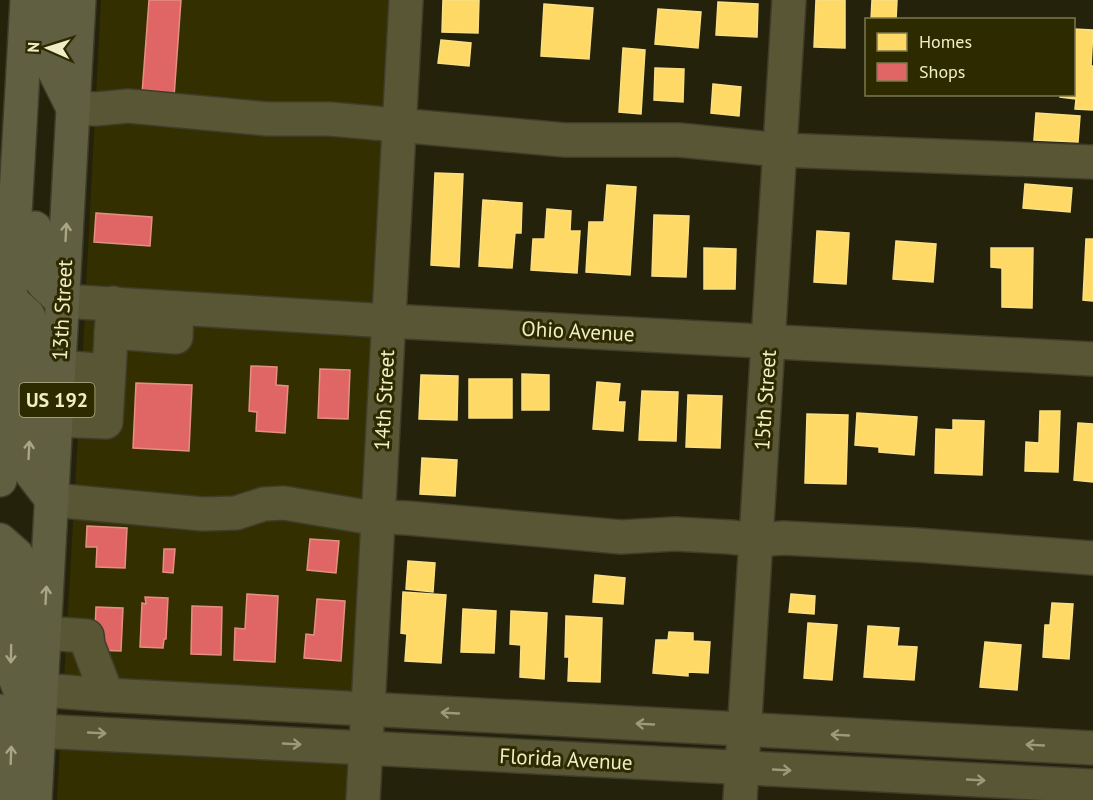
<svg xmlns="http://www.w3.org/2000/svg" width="1093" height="800" viewBox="0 0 1093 800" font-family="'PT Sans',sans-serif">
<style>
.built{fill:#332f01}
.homes{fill:#ffd966;stroke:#fadf83;stroke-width:1.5}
.shops{fill:#e06666;stroke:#e58f83;stroke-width:1.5}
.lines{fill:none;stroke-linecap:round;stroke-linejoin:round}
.minor-casing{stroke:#3f3d2a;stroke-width:36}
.highway-casing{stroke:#3f3d2a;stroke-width:36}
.minor{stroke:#595636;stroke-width:33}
.highway{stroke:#615f41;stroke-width:33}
.oneway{stroke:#a8a684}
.oneway2{stroke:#9d9a77}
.labels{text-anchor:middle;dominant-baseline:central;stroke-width:6;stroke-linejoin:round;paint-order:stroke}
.shield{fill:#2e2a00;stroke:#b6b38b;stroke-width:1.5}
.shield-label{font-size:20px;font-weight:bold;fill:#f0eec7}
.street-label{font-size:21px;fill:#f0eec7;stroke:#2e2a00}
</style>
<rect width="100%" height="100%" fill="#24220a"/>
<g class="built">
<polygon points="101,0 393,0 375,308 86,289"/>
<polygon points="85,314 374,333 355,696 64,680"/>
<polygon points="60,744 352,760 349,800 57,800"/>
</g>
<g class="homes">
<polygon points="443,0 479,0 478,33 442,32"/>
<polygon points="816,0 845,0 845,48 814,47"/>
<polygon points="872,0 897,0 896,20 871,20"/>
<polygon points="718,2 758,4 757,37 716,35"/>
<polygon points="544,4 593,8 589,59 541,56"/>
<polygon points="658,9 701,12 698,48 655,44"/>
<polygon points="1074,29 1093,30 1091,66 1093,66 1093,110 1075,109 1076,99 1060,97 1060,94 1074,94"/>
<polygon points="441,40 471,43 469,66 438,63"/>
<polygon points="623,48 645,50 641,114 619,112"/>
<polygon points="655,68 684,69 683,102 654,100"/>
<polygon points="713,84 741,87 739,116 711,113"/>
<polygon points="1036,113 1080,116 1078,142 1034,140"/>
<polygon points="435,173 463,174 459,267 431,265"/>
<polygon points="1025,184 1072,188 1070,212 1023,208"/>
<polygon points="607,185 636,187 630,275 586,272 589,222 604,222"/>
<polygon points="483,200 522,203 521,233 515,233 512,268 479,266"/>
<polygon points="547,209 571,211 570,231 580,231 577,273 531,270 533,239 545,239"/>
<polygon points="654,215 689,216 686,277 652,276"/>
<polygon points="817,231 849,233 846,284 814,282"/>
<polygon points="1086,239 1093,239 1093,301 1083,300"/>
<polygon points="896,241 936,244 933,282 893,279"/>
<polygon points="704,248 736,249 735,289 704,289"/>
<polygon points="991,248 1033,248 1032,308 1002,307 1002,268 991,267"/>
<polygon points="522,374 549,375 549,410 522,410"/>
<polygon points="421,375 458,376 457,420 419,419"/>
<rect x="469" y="379" width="43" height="39"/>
<polygon points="597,382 620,384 618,402 625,402 623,431 593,429"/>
<polygon points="642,391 678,392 676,441 639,440"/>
<polygon points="688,395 722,396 720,448 686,447"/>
<polygon points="1040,411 1060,411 1058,472 1025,471 1026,442 1039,443"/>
<polygon points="857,413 917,417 914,455 879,452 879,447 855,445"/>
<polygon points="807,414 848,415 846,484 805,483"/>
<polygon points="953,420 984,421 982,475 935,473 936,429 953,430"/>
<polygon points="1078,423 1093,424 1093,482 1074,480"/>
<polygon points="422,458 457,460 455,496 420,494"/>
<polygon points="408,561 435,563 433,592 406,589"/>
<polygon points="595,575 625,578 623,604 593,602"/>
<polygon points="403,592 446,595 441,663 405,661 407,634 401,633"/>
<polygon points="791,594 815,596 814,614 789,612"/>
<polygon points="1052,603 1073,604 1069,659 1043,657 1045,625 1050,625"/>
<polygon points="463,609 496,611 494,653 461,652"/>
<polygon points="511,611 547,613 544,679 520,677 521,645 510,644"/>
<polygon points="566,616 602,618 600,682 568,681 569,657 565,657"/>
<polygon points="808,623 837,625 832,680 804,678"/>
<polygon points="868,626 899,628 897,646 917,647 914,680 864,677"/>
<polygon points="669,632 693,633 693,641 710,642 708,673 688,672 688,676 653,673 656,640 668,640"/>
<polygon points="985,642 1021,645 1017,690 980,687"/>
</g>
<g class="shops">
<polygon points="149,0 181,0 174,97 142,94"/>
<polygon points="96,213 152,217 150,246 94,242"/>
<polygon points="251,366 277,367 276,385 288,386 285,433 256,431 257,412 249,411"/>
<polygon points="320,369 350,370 348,419 318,418"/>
<polygon points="136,383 192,385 189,451 133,448"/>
<polygon points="87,526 127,528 125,568 96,567 97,547 86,547"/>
<polygon points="310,539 339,541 336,573 307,570"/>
<polygon points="164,549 175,549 173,573 163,572"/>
<polygon points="247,594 278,596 275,662 234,660 235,628 245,629"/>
<polygon points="145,597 168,598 166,639 164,639 163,648 140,647 142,603 146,604"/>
<polygon points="317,599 345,601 341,661 304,658 306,634 314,635"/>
<polygon points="192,606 222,607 221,655 191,654"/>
<polygon points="96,607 123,608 121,651 94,650"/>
</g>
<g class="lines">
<g class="minor-casing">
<g id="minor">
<polyline points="73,108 96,109 128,106 268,119 330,119 565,140 679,140 780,150 1093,162"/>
<polyline points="62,301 389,321 1093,359"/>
<polyline points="111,332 176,337 177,308"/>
<polyline points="59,367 109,371"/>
<polyline points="56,420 106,422 113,303"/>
<polyline points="52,500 203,514 236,513 264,504 284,503 361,516 407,518 621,537 675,534 730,537 756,540 784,538 917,545 1093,558"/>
<polyline points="44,633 87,636 88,645 107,695"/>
<polyline points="41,690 107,695 1093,748"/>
<polyline points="39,731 1093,786"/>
<polyline points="363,800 406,0"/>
<polyline points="740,800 789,0"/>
</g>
</g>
<g class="highway-casing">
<g id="highway">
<polyline points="53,0 50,62 72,106"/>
<polyline points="35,228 32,268 43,283 62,301"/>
<polyline points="10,299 28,315 35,334 28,469 52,500"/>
<polyline points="0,480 27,0"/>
<path d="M0,540l17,15 -7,106c5,24 18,45 27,68"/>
<polyline points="0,711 12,742 9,800"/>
<polyline points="35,800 79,0"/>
</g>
</g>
<use href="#minor" class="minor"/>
<use href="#highway" class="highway"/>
</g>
<defs><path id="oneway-shaft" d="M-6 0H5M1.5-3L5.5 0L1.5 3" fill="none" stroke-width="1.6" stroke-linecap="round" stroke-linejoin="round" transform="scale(1.5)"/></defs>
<g class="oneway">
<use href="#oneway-shaft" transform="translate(66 232) rotate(-87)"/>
<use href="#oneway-shaft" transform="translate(29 450) rotate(-87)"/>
<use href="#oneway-shaft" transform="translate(46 595) rotate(-87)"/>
<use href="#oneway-shaft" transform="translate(11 654) rotate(91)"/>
<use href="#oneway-shaft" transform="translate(11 755) rotate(-88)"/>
</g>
<g class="oneway2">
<use href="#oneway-shaft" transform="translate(450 713) rotate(-177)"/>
<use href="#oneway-shaft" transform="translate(645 724) rotate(-177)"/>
<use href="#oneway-shaft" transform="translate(97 733) rotate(3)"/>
<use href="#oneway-shaft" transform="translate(840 735) rotate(-177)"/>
<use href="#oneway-shaft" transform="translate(292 744) rotate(3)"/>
<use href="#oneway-shaft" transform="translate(1035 745) rotate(-177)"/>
<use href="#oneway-shaft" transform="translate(782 770) rotate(3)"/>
<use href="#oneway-shaft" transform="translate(976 780) rotate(3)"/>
</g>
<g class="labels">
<rect class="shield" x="19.5" y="383" width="75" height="34" rx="4.5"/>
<g class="shield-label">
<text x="57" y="400">US 192</text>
</g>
<g class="street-label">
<text transform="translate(62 310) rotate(-87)">13th Street</text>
<text transform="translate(578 331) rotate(3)">Ohio Avenue</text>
<text transform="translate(384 400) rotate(-87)">14th Street</text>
<text transform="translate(765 400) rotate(-86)">15th Street</text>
<text transform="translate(566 759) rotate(3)">Florida Avenue</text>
</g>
</g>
<rect x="865" y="18" width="210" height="78" fill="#2e2a00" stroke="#7c7850" stroke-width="1.5"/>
<rect x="877" y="33" width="30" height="18" fill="#ffd966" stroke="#7c7850" stroke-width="1.5"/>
<text x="919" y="48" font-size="18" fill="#f0eec7">Homes</text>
<rect x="877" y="63" width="30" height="18" fill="#e06666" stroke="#7c7850" stroke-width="1.5"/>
<text x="919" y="78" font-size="18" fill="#f0eec7">Shops</text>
<g transform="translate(48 48) rotate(273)" stroke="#2e2a00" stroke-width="4.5" paint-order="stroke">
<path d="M0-4.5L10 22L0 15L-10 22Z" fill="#f0eec7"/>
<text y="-9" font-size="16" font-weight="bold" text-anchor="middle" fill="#f0eec7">N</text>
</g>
</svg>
